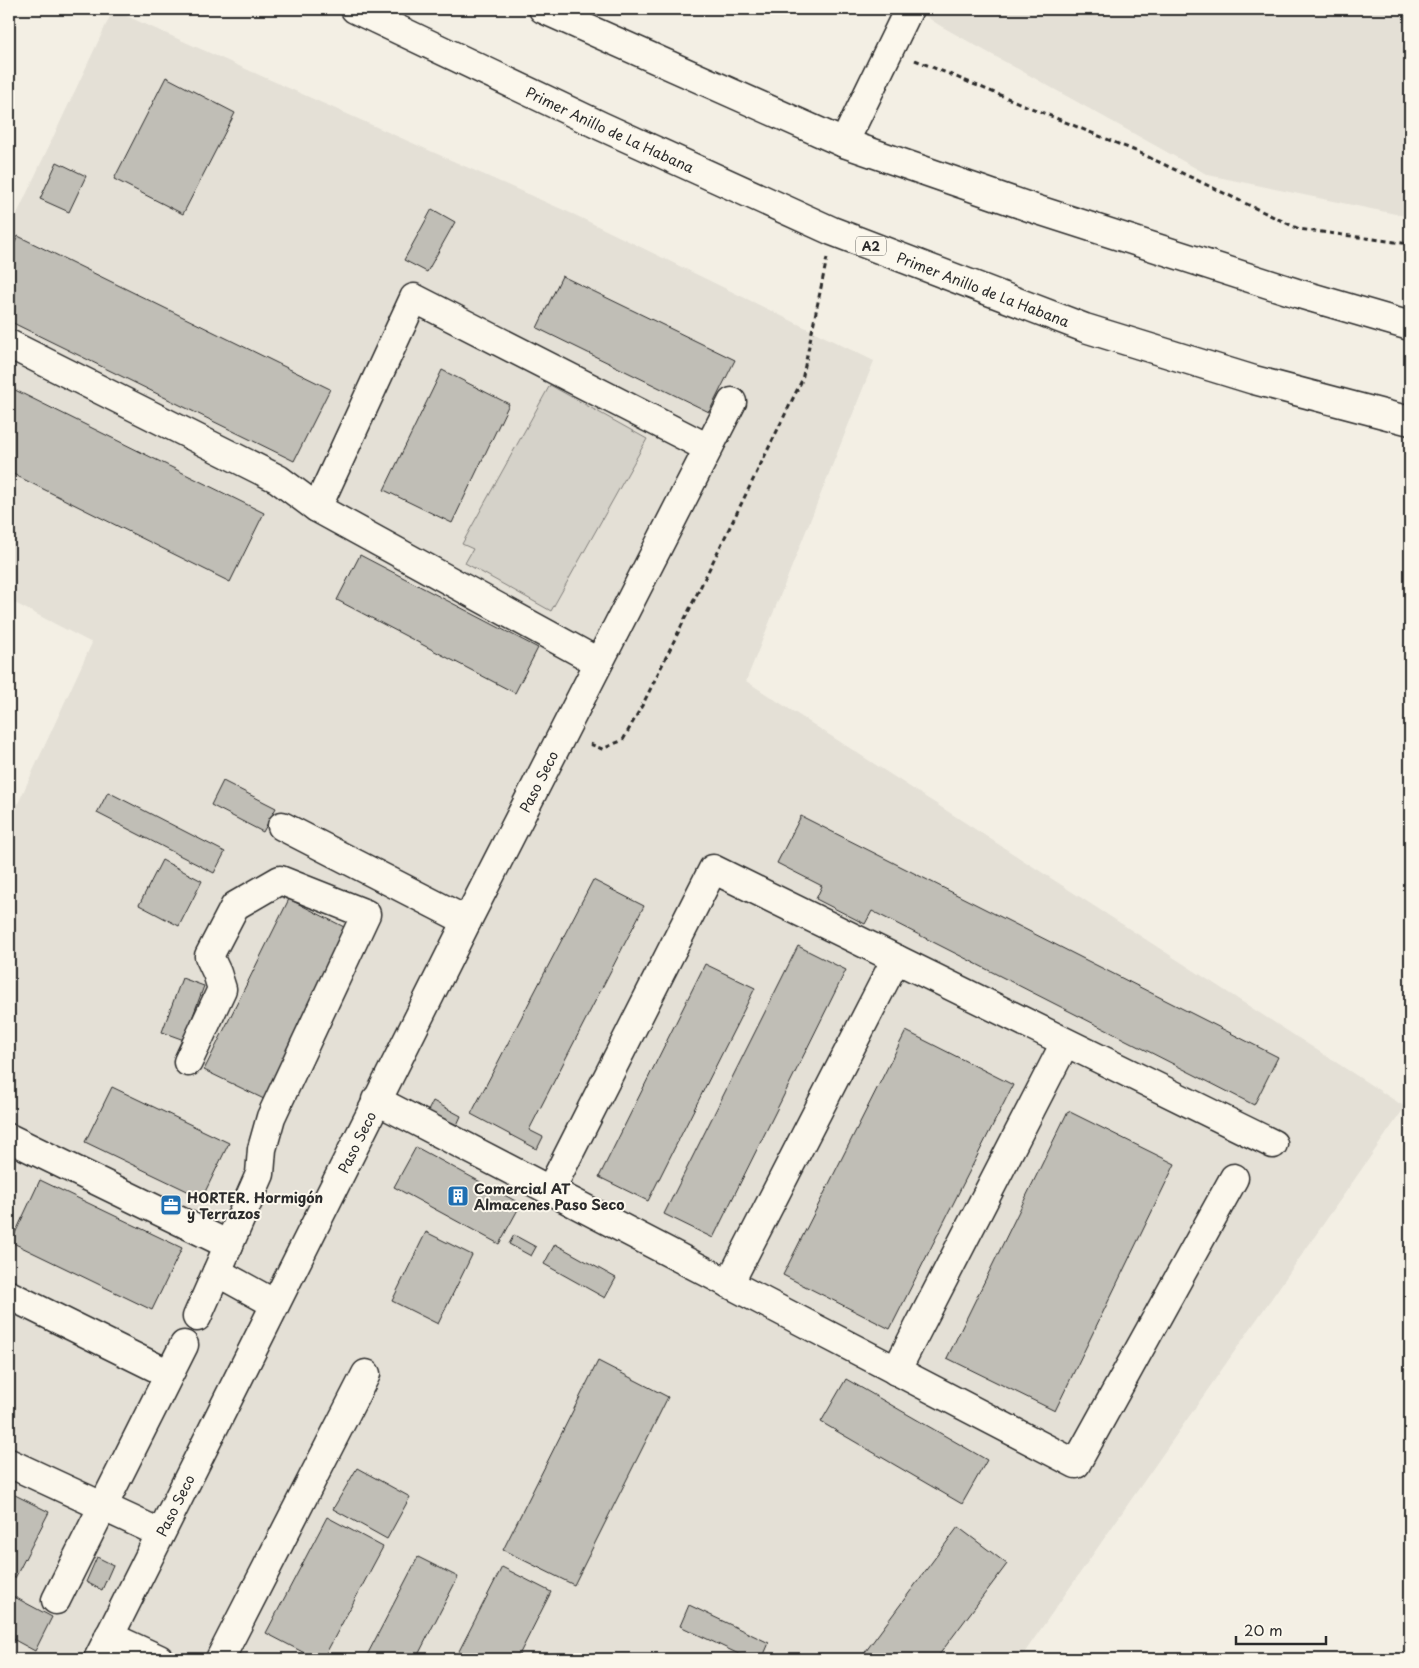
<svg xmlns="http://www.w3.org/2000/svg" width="1419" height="1668" viewBox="0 0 1419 1668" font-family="'Playpen Sans',sans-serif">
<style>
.built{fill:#e4e0d6}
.green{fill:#d5d2c9;stroke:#807e7a}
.building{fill:#c0beb6;stroke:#2b2b2b}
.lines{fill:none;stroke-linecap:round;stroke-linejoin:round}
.minor-casing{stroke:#2b2b2b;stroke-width:31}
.highway-casing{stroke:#2b2b2b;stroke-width:31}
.path{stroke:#2b2b2b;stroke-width:3;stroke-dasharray:5 4;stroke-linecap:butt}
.minor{stroke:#fbf7ec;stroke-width:28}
.highway{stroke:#fbf7ec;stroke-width:28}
.labels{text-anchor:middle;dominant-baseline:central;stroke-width:4;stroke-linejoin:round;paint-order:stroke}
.shield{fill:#fbf7ec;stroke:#696865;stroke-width:1}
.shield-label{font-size:12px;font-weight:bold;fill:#2b2b2b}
.street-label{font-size:14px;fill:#2b2b2b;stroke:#fbf7ec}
.poi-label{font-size:14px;font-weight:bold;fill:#2b2b2b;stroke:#fbf7ec;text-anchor:start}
</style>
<rect width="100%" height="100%" fill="#f3efe4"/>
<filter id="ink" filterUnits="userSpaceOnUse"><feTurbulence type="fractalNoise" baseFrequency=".02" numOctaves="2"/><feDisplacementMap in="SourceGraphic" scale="10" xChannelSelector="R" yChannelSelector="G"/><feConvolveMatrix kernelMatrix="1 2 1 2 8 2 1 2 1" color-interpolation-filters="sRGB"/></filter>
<g filter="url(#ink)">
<g class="built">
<polygon points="915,9 1410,9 1410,217 1208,175 939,25"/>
<polygon points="113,10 577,216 874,361 746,681 1405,1107 1020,1659 9,1659 9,823 92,643 9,600 9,231"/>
</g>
<polygon class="green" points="550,385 647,439 551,611 465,563 473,549 462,544"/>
<g class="building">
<polygon points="166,77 235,113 183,214 114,179"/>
<polygon points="57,162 86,176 69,212 40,199"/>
<polygon points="432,209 455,222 427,272 404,260"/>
<polygon points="18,236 330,389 294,461 9,321 9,255"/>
<polygon points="562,276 735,360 709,412 537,328"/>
<polygon points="442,370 509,404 452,523 384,490"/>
<polygon points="9,387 264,513 230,582 9,472"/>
<polygon points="360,555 538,648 515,693 337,600"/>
<polygon points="223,781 276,808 263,832 211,805"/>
<polygon points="108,792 225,852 214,873 97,813"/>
<polygon points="801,816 1278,1057 1254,1105 872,911 865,924 816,899 822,886 777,863"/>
<polygon points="162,860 202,881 179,926 139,905"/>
<polygon points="593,880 644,906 529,1130 543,1137 537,1149 471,1114"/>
<polygon points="289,899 350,930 266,1100 204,1070"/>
<polygon points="798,946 846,970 713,1238 664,1214"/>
<polygon points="705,964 755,988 648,1201 599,1177"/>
<polygon points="182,978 204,986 184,1040 162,1032"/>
<polygon points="906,1031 1013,1085 890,1329 783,1275"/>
<polygon points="112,1087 229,1143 202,1198 85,1142"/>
<polygon points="433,1101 461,1116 457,1125 428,1111"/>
<polygon points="1068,1111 1175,1164 1055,1411 947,1358"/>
<polygon points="416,1147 521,1204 499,1244 394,1187"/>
<polygon points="40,1180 182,1248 152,1310 11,1242"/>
<polygon points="426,1232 472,1255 438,1324 392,1301"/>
<polygon points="514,1235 536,1247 531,1256 509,1244"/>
<polygon points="555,1244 616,1278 605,1298 544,1264"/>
<polygon points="598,1361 668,1397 574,1585 503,1550"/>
<polygon points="846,1379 987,1460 962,1504 821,1422"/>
<polygon points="357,1468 410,1497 387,1539 333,1509"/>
<polygon points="9,1492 49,1512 15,1578 9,1575"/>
<polygon points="327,1517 383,1547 323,1659 316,1659 266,1633"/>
<polygon points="958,1527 1007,1564 936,1659 860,1659"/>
<polygon points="97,1557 113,1565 102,1590 86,1582"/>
<polygon points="418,1557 458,1577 416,1659 365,1659"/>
<polygon points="502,1567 551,1592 517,1659 455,1659"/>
<polygon points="9,1594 52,1617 35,1651 9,1637"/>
<polygon points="689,1605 769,1643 762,1659 749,1659 680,1626"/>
</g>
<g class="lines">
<g class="minor-casing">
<g id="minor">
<polyline points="844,143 909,9"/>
<polyline points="9,344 278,479 317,508 598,662"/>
<polyline points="317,508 414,298 708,448"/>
<polyline points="282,826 467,921"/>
<polyline points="188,1062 222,989 217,973 209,956 235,906 280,880 366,914 271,1117 262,1149 260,1174 197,1317"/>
<polyline points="376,1100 1076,1464 1234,1178"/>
<polyline points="9,1138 229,1245"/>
<polyline points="550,1191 713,869 1273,1144"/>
<polyline points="217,1272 275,1304"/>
<polyline points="729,1284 896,959"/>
<polyline points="9,1295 169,1374"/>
<polyline points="896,1371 1065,1043"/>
<polyline points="9,1463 160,1533"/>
<polyline points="56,1600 184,1345"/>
<polyline points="109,1636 159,1659"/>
<path id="s1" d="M98,1659l369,-738 265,-519"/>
<polyline points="220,1659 366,1374"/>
</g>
</g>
<g class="highway-casing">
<g id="highway">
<path id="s2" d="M355,9l246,117 231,105 253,97 169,52 156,41"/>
<polyline points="543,9 844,143 1032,208 1300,294 1410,326"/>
</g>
</g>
<g class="path">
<polyline points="915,60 1138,152 1299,229 1410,244"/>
<polyline points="590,744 602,749 623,740 644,702 802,380 827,258"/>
</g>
<use href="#minor" class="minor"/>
<use href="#highway" class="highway"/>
</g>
</g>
<defs>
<g id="building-square" transform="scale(1.125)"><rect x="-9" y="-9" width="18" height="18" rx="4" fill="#1f6fb2" stroke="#fbf7ec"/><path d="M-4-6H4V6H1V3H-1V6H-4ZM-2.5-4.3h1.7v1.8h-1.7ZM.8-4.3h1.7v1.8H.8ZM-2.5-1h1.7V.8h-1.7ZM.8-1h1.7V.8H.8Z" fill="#fff"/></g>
<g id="office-square" transform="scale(1.125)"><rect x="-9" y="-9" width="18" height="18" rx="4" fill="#1f6fb2" stroke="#fbf7ec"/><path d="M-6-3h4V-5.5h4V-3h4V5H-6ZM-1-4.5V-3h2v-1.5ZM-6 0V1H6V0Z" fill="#fff"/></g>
</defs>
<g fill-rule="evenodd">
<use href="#building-square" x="458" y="1196"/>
<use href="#office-square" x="171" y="1205"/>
</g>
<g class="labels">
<rect class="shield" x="856" y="236.5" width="30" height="19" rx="4"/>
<g class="shield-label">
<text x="871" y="246">A2</text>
</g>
<g class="street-label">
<text stroke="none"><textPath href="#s2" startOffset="282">Primer Anillo de La Habana</textPath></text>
<text stroke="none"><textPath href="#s2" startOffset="688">Primer Anillo de La Habana</textPath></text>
<text stroke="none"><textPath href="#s1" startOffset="982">Paso Seco</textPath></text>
<text stroke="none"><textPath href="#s1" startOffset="578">Paso Seco</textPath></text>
<text stroke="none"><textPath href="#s1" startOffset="172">Paso Seco</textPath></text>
</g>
<g class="poi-label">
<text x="474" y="1188">Comercial AT<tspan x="474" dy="16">Almacenes Paso Seco</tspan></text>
<text x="187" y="1197">HORTER. Hormigón<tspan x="187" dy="16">y Terrazos</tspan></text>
</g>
</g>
<rect width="1419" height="1668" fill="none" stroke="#fbf7ec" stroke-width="30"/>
<rect x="15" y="15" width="1389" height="1638" fill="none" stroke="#2b2b2b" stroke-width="2" filter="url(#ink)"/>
<path d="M1236 1636v8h90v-8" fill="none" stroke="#2b2b2b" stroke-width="2.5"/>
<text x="1244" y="1636" font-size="15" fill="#2b2b2b" stroke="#fbf7ec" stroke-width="4" paint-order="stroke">20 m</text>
</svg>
